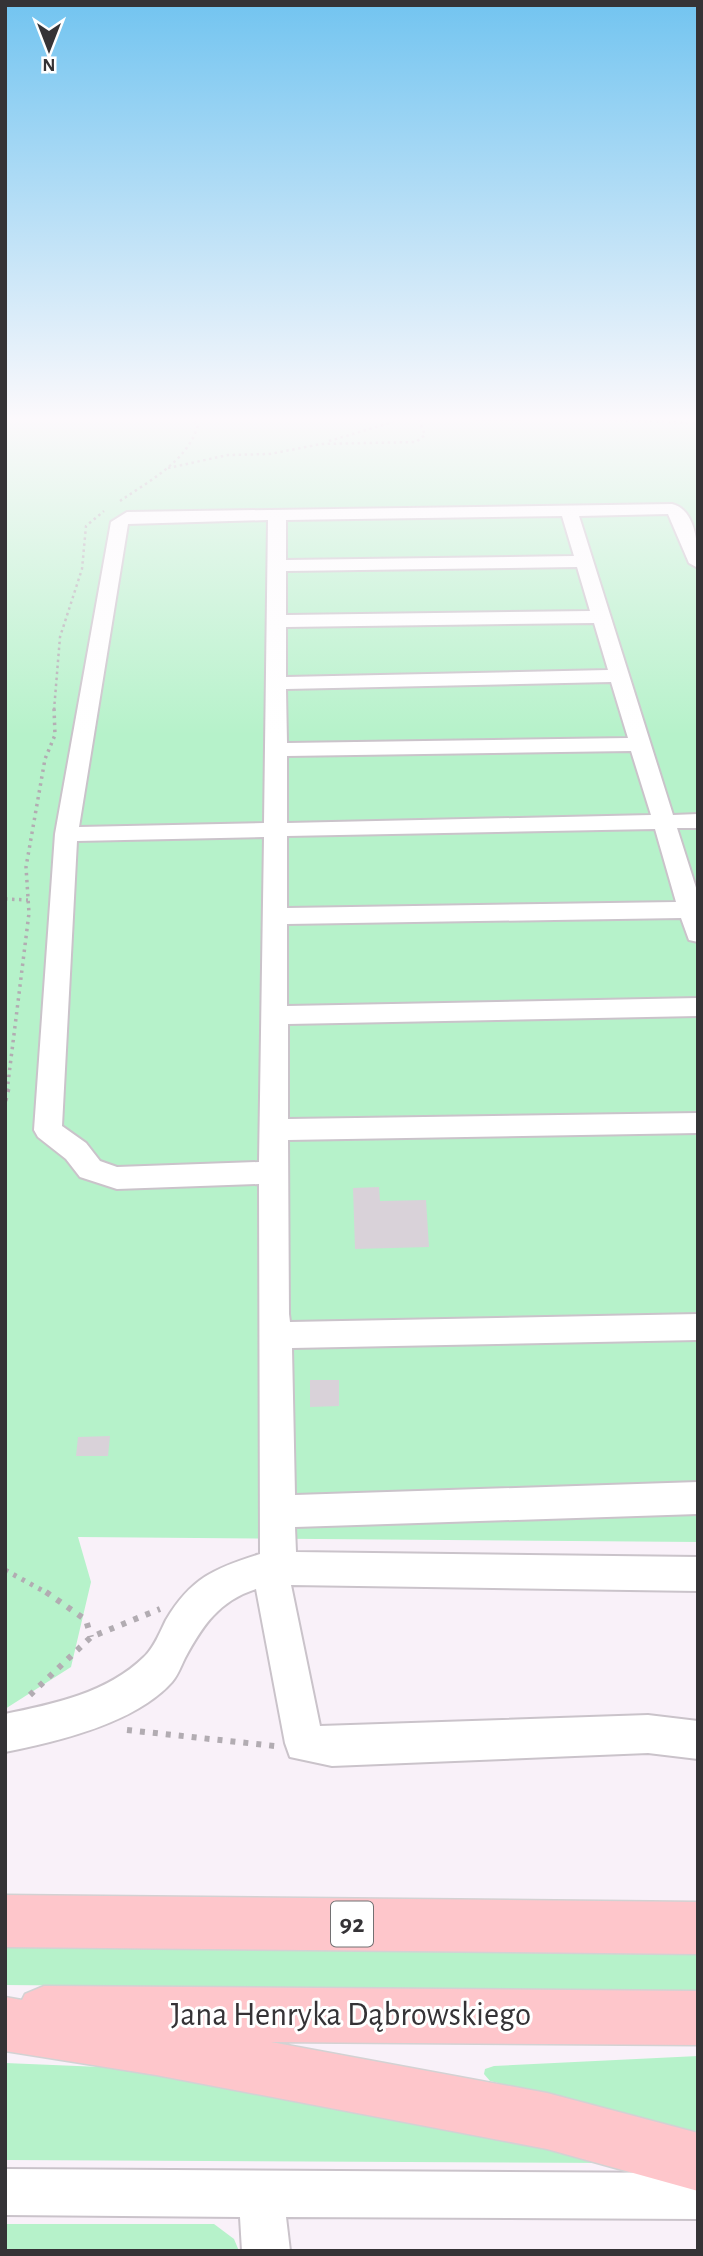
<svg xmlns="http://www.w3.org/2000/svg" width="703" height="2256" viewBox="0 0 703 2256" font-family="'Alegreya Sans',sans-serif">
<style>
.green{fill:#b6f2ca}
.building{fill:#d9d2d9}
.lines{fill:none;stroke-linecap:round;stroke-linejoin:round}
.minor-casing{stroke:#cac3ca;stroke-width:4}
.major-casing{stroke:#d3d2d3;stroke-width:3}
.path-far3{stroke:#b2acb2;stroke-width:2.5;stroke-dasharray:2.5 3.5;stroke-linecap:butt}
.path-far2{stroke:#b2acb2;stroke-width:3.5;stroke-dasharray:2.5 4.5;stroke-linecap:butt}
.path-far1{stroke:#b2acb2;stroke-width:5;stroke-dasharray:3.5 6;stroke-linecap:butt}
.path{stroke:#b2acb2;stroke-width:6;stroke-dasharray:5 8;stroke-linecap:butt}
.minor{fill:#fff;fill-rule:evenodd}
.major{fill:#fec6cb;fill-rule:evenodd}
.labels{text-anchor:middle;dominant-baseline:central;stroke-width:6;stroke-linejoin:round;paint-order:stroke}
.shield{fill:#fff;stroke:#727072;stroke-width:2}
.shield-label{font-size:26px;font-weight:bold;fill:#353336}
.near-street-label{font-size:33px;fill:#353336;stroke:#fff}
</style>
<rect width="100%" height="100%" fill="#f9f1f9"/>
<g class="green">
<polygon points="5,420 698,420 698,1542 78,1537 91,1582 71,1667 5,1709"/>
<polygon points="5,1946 698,1952 698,1991 5,1985"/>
<polygon points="698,2056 698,2132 490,2081 484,2074 485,2069 494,2066"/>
<polygon points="5,2063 125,2068 241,2081 615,2163 5,2160"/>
<polygon points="5,2224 214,2224 234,2239 239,2251 5,2251"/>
</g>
<g class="building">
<polygon points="379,1187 380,1201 426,1200 429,1247 355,1249 353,1188"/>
<polygon points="310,1380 339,1380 339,1406 310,1407"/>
<polygon points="110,1436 108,1456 76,1456 78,1437"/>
</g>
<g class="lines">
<g class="minor-casing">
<g id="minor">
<path d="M672,504c25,6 26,44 26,64l-9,-5 -21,-49 -89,2 94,299 25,-1v14h-21l21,66v48l-9,-2 -8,-22 -394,6v82l411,-8v18l-410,8v95l410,-6v20l-410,7 1,174 1,8 408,-8v26l-406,8 3,147 403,-13v32l-403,13 1,25 402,5v34l-407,-6 29,141 328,-11 50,6v38l-50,-6 -316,13 -42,-9 -5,-14 -29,-154c-37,12 -53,36 -71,69 -4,8 -7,17 -13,24 -36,41 -115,60 -167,70v-38c49,-10 102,-21 139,-57 10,-9 16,-25 22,-37 25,-42 49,-52 94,-66l-1,-370 -142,5 -37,-12 -14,-18 -28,-22 -4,-7 21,-296 56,-312 16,-10zM562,516l12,40 -288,4v-40zM268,520l-4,303 -185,4 49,-303zM577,567l13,44 -304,4v-44zM594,623l14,47 -322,7v-50zM611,682l17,56 -341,5 -1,-54zM631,751l20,64 -364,8v-67zM655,829l21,73 -389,6v-72zM264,837l-5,325 -142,5 -17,-6 -14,-18 -24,-17 15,-285z"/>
<polygon points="5,2169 698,2173 698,2219 286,2217 290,2251 242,2251 240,2217 5,2215"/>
</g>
</g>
<g class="major-casing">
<g id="major">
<polygon points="5,1895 698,1902 698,1954 5,1947"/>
<polygon points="44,1986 698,1991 698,2045 271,2042 547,2093 698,2133 698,2191 547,2149 156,2075 5,2051 5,1997 22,2000 25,1994"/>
</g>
</g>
<g class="path-far3">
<polyline points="476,420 521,420"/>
<polyline points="596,420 698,423"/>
<polyline points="329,441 400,420"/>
<polyline points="168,468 228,455 270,454 321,444 416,442 425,435 419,420"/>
<path d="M120,501c29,-20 68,-40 78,-76l-4,-5"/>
<polyline points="54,710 60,637 82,569 86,526 104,511"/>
</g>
<g class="path-far2">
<polyline points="5,899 28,900"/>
<polyline points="7,1091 29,913 26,867 45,759 55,735 54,708"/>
</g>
<g class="path-far1">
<polyline points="5,1101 8,1089"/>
<polyline points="5,1570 49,1594"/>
</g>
<g class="path">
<polyline points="46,1592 86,1620 91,1637"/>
<polyline points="30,1695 91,1637 160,1609"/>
<polyline points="127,1730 275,1746"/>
</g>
<use href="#minor" class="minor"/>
<use href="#major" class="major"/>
</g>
<linearGradient id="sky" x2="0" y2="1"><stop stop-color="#72c4f0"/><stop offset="0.57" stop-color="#fcf9fc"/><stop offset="1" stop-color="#fcf9fc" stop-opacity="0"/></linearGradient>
<rect width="703" height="735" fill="url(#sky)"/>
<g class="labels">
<rect class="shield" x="331" y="1901.5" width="42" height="45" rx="5"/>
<g class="shield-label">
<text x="352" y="1924">92</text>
</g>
<g class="near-street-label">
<text x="351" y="2015">Jana Henryka Dąbrowskiego</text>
</g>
</g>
<rect width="703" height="2256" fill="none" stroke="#353336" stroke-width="14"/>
<g transform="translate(49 49) rotate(180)" stroke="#ffffff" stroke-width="5" paint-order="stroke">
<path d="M0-5L12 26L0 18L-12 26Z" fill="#353336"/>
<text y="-10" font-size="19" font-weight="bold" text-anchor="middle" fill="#353336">N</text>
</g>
</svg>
